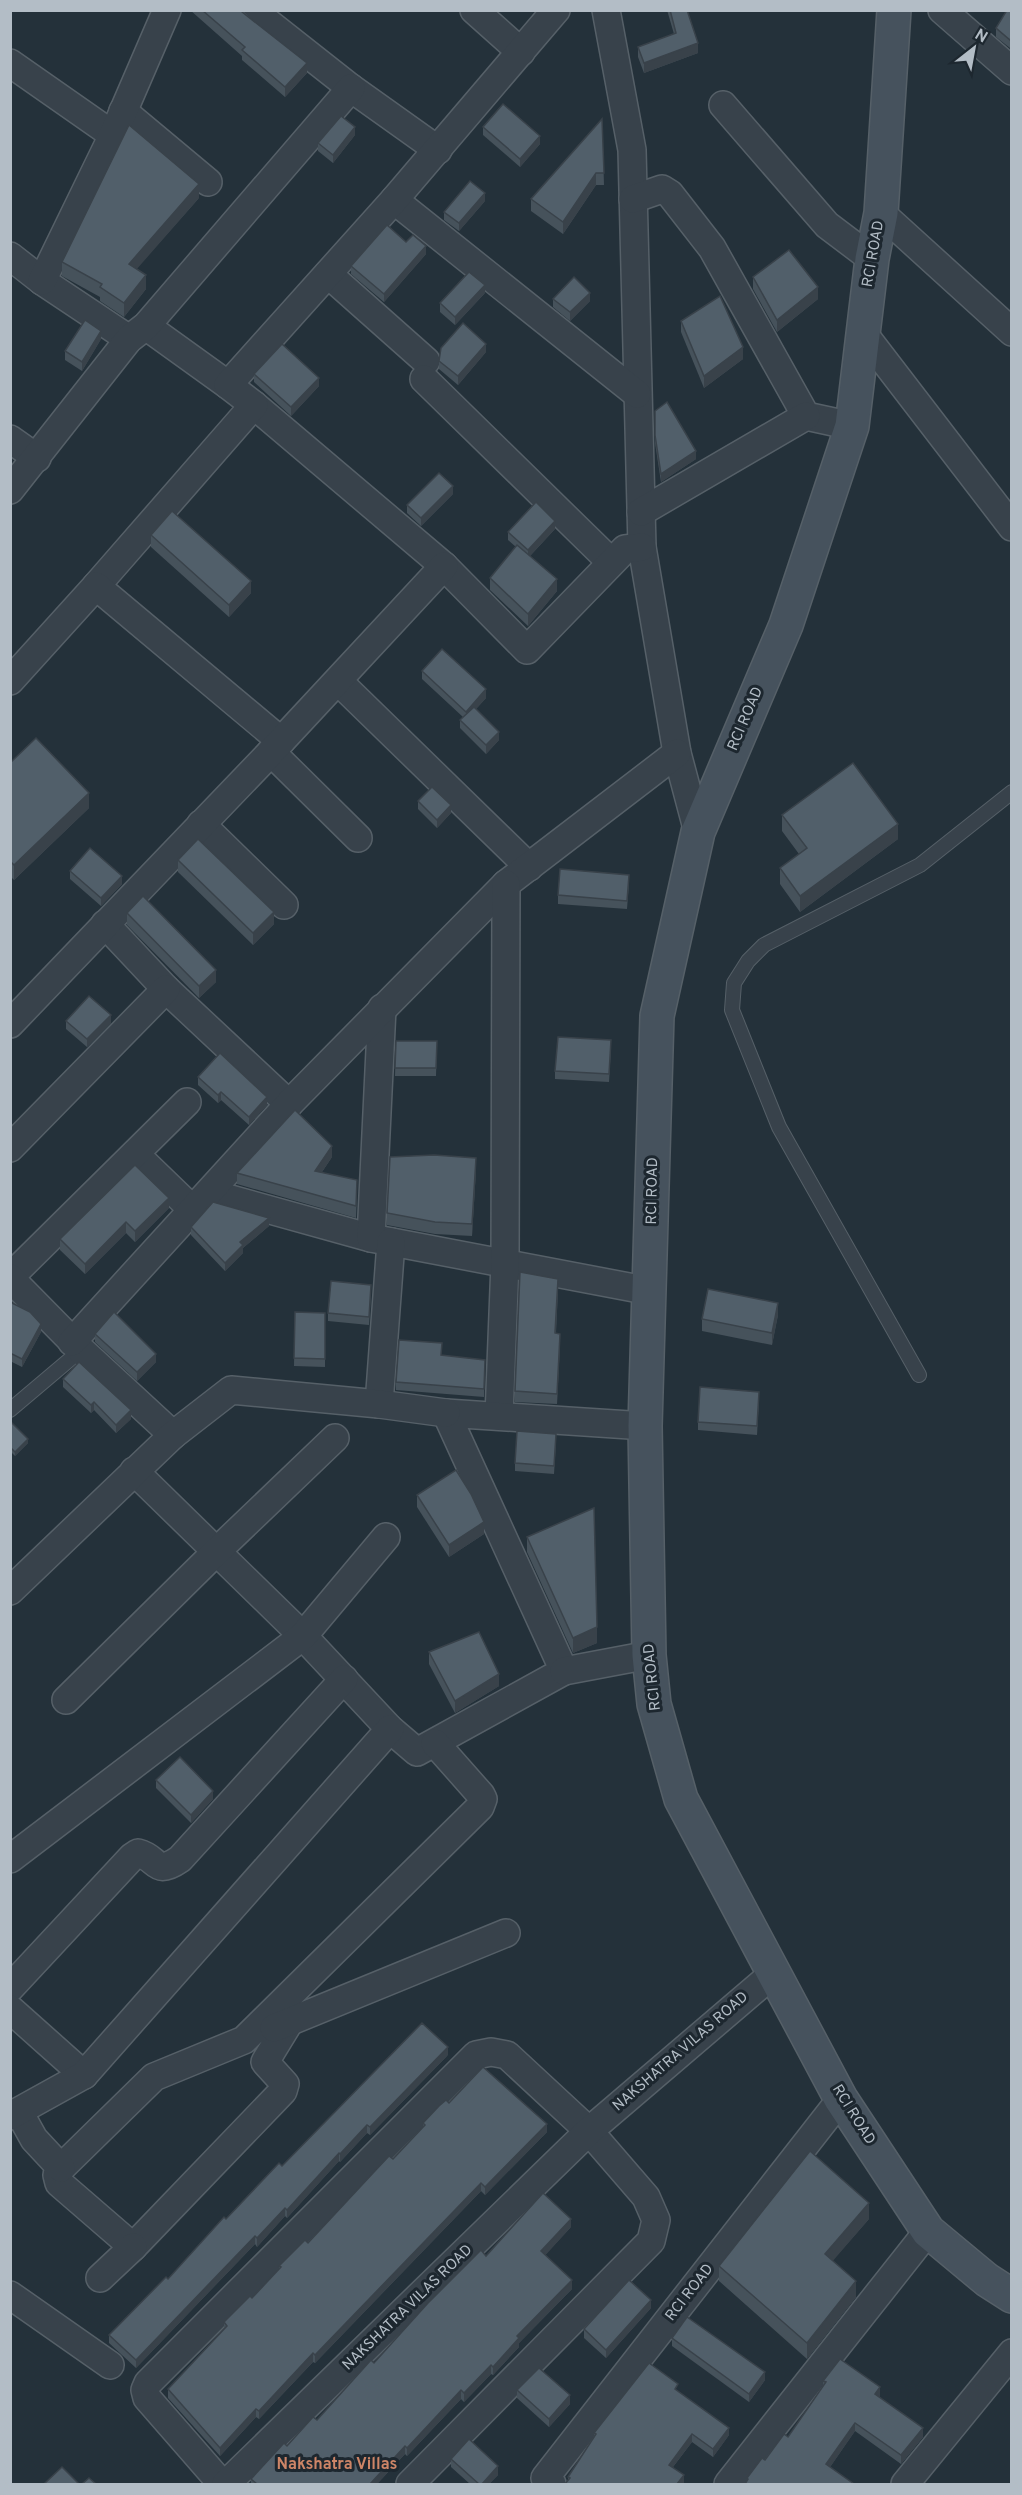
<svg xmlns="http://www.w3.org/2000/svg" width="1022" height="2495" viewBox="0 0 1022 2495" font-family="Overpass,sans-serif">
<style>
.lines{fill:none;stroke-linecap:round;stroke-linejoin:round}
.lane-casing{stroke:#566068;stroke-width:16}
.street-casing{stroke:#566068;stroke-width:30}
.secondary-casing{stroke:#566068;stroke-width:36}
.lane{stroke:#38424b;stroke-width:14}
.street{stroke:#38424b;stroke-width:27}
.secondary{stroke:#46525d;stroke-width:33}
.wall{fill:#46525b}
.shaded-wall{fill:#39424a}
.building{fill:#515f6a;stroke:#39424a;stroke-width:1.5}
.labels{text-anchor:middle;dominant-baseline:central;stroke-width:6;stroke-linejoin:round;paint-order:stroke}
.street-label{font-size:15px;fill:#b3bdc6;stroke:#1d272f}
.neighbourhood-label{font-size:16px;font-weight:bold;fill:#cd8567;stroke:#1d272f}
</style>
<rect width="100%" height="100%" fill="#24313a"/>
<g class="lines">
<g class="lane-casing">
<g id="lane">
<polyline points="919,1375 779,1127 732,1010 734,983 748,961 764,945 920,865 1012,792"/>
<polyline points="10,1410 81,1350"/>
</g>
</g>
<g class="street-casing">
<g id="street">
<polyline points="252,10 351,88 438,150"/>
<polyline points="474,10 521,52"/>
<polyline points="606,10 632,150 642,547 677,753 698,832"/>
<polyline points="942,10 1012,71"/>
<polyline points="10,63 113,135"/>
<polyline points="723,105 827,225 872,259"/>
<polyline points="123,111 208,182"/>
<polyline points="633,199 662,189 670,194 712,248 806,416 852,426"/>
<polyline points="394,200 637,394"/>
<polyline points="881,213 1012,332"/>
<polyline points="10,256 42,281 129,339"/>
<polyline points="328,274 426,361"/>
<polyline points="42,281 113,135 167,10"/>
<polyline points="146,326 228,385"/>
<polyline points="863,333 1012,527"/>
<polyline points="424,379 611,562"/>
<polyline points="254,405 444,566 527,650 625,549 642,547"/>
<polyline points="10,439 37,458"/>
<polyline points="10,490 129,339 146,326 351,88"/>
<polyline points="641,512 806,416"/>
<polyline points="96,586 254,405 228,385 394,200 556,10"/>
<polyline points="10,681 96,586 281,741"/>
<polyline points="338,681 529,867"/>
<polyline points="271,752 358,838"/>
<polyline points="201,824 284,905"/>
<polyline points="105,924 166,989 289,1104"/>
<polyline points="10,1024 271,752 444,566"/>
<polyline points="10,1148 166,989"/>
<polyline points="135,1154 193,1210"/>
<polyline points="209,1193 371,1238 650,1291"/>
<polyline points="371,1238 382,1008"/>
<polyline points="10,1277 187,1102"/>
<polyline points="10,1278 81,1350 173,1435"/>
<polyline points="72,1342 289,1104 506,884 677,753"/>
<polyline points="379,1404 391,1242"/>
<polyline points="499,1416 505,1263 506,884"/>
<polyline points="134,1471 303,1636 390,1729 417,1752 564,1671 446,1413 645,1426"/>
<polyline points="10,1591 173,1435 231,1390 379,1404 446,1413"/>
<polyline points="564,1671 649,1655"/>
<polyline points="66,1700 217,1551 335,1438"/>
<polyline points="10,1859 303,1636 386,1537"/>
<path d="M10,1988l122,-131 6,-4c21,5 16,24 42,6l164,-180"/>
<polyline points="10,2009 84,2075"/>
<polyline points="290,2021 265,2062 285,2084 283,2091 133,2247 59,2183 57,2175 61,2168 154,2077 244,2040 480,1807 483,1799 481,1795 435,1743"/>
<polyline points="274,2028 506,1933"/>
<polyline points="19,2112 34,2139 61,2168"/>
<polyline points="10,2116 84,2075 390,1729"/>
<polyline points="100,2278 133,2247"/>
<polyline points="10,2295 110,2365"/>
<polyline points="222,2484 147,2398 145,2390 148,2383 476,2055 491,2052 507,2055 589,2131 646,2197 656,2220 651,2241 410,2484"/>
<polyline points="226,2484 589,2131 774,1973"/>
<polyline points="552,2484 545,2478 841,2099"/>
<polyline points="728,2484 928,2231"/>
<polyline points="905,2484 1012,2353"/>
</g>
</g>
<g class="secondary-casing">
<polyline id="secondary" points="894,10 881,213 872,259 852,426 786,625 698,832 657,1016 645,1426 649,1655 654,1704 681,1799 841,2099 928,2231 987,2280 1012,2296"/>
</g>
<use href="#lane" class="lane"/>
<use href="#street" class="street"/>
<use href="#secondary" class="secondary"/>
</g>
<g class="wall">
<polygon points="190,10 242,10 307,73 285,97 242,60 242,56"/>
<polygon points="667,10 687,10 698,53 644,73 638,57 638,47 674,34"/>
<polygon points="1011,10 1010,48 996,37 996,28"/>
<polygon points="602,119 604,185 596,185 563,234 531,211 531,199"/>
<polygon points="483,127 540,144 520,167 483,135"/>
<polygon points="355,135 333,163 318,151 318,143"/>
<polygon points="199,198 136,269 146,289 124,317 100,301 100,297 62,276 62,262"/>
<polygon points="485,201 459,231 444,220 444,212"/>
<polygon points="406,242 426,254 384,302 351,274 351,266"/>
<polygon points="753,277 818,299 777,332 753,289"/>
<polygon points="485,293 455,325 440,312 440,303"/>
<polygon points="553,299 590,301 570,321 553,307"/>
<polygon points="681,321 743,359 704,388 681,332"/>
<polygon points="101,339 82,371 65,360 65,351"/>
<polygon points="486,352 458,385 439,369 439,361"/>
<polygon points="254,374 319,386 291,416 254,382"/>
<polygon points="655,411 696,459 661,482 655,443"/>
<polygon points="453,494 421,526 407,513 407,505"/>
<polygon points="555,529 530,556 557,591 528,626 490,590 490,578 516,547 508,540 508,532"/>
<polygon points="151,535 251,593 229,617 151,547"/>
<polygon points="422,671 486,698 476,709 499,740 486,754 460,728 460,720 463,717 422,679"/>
<polygon points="10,763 89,808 14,880 10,876"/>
<polygon points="418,801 451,813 437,828 418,809"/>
<polygon points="782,815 898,839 800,912 780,884 780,868 799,854 782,831"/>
<polygon points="178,860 274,924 253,945 178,872"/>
<polygon points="70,871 122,884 101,906 70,879"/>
<polygon points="629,883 627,909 558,904 558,895"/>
<polygon points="127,913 216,982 199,998 127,925"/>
<polygon points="66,1021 111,1023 87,1047 66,1029"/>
<polygon points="396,1041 437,1041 436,1076 395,1076"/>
<polygon points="611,1049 609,1082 555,1079 555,1071"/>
<polygon points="198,1077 267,1105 249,1125 221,1100 218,1103 198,1085"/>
<polygon points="332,1157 322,1172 357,1192 356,1218 237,1184 237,1173"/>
<polygon points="476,1170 472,1236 435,1234 387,1225 387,1213"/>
<polygon points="169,1208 135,1242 126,1233 85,1274 60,1250 60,1239"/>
<polygon points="269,1226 243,1248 243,1253 225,1271 191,1235 191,1227"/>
<polygon points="558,1290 556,1333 560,1344 557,1404 515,1402 515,1391"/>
<polygon points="371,1293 369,1325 328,1321 328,1313"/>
<polygon points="10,1302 41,1332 22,1367 10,1361"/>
<polygon points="295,1312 325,1313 325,1367 294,1366"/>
<polygon points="778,1315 772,1345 702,1331 702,1319"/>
<polygon points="95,1334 156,1362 137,1381 95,1342"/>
<polygon points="441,1355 485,1360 484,1397 396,1390 396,1382"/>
<polygon points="63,1379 131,1419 116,1433 94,1410 91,1413 63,1387"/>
<polygon points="759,1400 757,1435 698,1430 698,1422"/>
<polygon points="10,1421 28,1443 15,1456 10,1451"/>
<polygon points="556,1442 554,1474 515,1471 515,1463"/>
<polygon points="417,1495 484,1534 449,1557 417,1507"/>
<polygon points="527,1537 597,1643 573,1653 527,1552"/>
<polygon points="429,1652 499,1686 455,1713 429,1664"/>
<polygon points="156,1780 213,1799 191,1823 156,1788"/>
<polygon points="448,2055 370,2135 367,2133 340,2162 339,2161 287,2218 285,2216 257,2247 255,2244 136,2368 109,2343 109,2335 168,2279 226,2219 282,2166"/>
<polygon points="449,2103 547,2132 485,2195 481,2191 315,2363 313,2362 259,2419 256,2417 220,2456 168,2398 168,2389 224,2329 224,2322 252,2298 279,2269 279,2266 308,2243 393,2159 423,2127 423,2123"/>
<polygon points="869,2219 832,2261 856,2297 807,2359 719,2281 719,2266"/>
<polygon points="571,2227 545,2255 572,2289 519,2343 519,2347 493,2375 491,2374 464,2402 461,2399 407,2456 405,2454 377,2484 251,2484 251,2479 287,2446 317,2420 374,2363 486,2256"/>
<polygon points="651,2308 606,2358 584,2338 584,2329"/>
<polygon points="672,2338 765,2380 749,2402 672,2346"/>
<polygon points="823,2381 880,2396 879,2397 923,2437 901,2464 855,2431 830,2467 747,2482 747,2478 788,2437 823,2386"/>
<polygon points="517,2390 570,2404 549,2427 517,2398"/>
<polygon points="678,2391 729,2435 713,2457 692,2442 673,2467 684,2483 683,2484 565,2484 568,2481 568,2477 594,2436 594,2433"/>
<polygon points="451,2459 498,2475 489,2484 470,2484 451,2467"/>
</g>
<g class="shaded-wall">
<polygon points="698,43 698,53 644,73 644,63"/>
<polygon points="307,63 307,73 285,97 285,87"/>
<polygon points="355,127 355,135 333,163 333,155"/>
<polygon points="540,136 540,144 520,167 520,159"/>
<polygon points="596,173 596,185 563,234 563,222"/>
<polygon points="199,184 199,198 129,278 129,264"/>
<polygon points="485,193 485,201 459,231 459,223"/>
<polygon points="426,246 426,254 384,302 384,294"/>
<polygon points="146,275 146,289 124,317 124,303"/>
<polygon points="485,285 485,293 455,325 455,317"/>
<polygon points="818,287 818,299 777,332 777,320"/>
<polygon points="590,293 590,301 570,321 570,312"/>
<polygon points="101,331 101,339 82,371 82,362"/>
<polygon points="486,344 486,352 458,385 458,376"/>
<polygon points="743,347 743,359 704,388 704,376"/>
<polygon points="319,378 319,386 291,416 291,407"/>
<polygon points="696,451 696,459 661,482 661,474"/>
<polygon points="453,486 453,494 421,526 421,518"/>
<polygon points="555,521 555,529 528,558 528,550"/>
<polygon points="557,579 557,591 528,626 528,614"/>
<polygon points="251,581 251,593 229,617 229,605"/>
<polygon points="486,689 486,698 466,720 466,712"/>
<polygon points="499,732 499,740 486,754 486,745"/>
<polygon points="89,793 89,808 14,880 14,865"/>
<polygon points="451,805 451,813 437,828 437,820"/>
<polygon points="898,824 898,839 800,912 800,896"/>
<polygon points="122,876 122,884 101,906 101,898"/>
<polygon points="274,912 274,924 253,945 253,933"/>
<polygon points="216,970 216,982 199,998 199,986"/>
<polygon points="111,1015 111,1023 87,1047 87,1039"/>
<polygon points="221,1092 221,1100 218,1103 218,1095"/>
<polygon points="267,1097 267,1105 249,1125 249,1117"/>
<polygon points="332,1146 332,1157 315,1182 315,1171"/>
<polygon points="476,1158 476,1170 472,1236 472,1224"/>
<polygon points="169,1198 169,1208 135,1242 135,1231"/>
<polygon points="269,1218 269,1226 243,1248 243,1253 225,1271 225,1263 240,1242"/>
<polygon points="126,1222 126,1233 85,1274 85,1264"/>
<polygon points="778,1303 778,1315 772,1345 772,1333"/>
<polygon points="41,1324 41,1332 22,1367 22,1359"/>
<polygon points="560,1334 560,1344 557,1404 557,1394"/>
<polygon points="156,1354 156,1362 137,1381 137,1372"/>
<polygon points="94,1402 94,1410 91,1413 91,1405"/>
<polygon points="131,1410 131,1419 116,1433 116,1425"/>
<polygon points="28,1439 28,1443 15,1456 15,1452"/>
<polygon points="484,1522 484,1534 449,1557 449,1545"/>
<polygon points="597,1627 597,1643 573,1653 573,1638"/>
<polygon points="499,1674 499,1686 455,1713 455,1701"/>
<polygon points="213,1791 213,1799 191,1823 191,1815"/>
<polygon points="448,2047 448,2055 370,2135 370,2127"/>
<polygon points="547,2124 547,2132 485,2195 485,2187"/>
<polygon points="367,2125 367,2133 340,2162 340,2154"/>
<polygon points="339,2153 339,2161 287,2218 287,2210"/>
<polygon points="481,2183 481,2191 315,2363 315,2355"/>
<polygon points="869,2203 869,2219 825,2270 825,2254"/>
<polygon points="285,2208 285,2216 257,2247 257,2238"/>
<polygon points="571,2219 571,2227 541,2260 541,2251"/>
<polygon points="255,2236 255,2244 136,2368 136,2360"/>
<polygon points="572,2280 572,2289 519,2343 519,2347 493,2375 493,2367 517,2336"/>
<polygon points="856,2281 856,2297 807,2359 807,2343"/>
<polygon points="651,2300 651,2308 606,2358 606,2350"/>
<polygon points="313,2353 313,2362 259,2419 259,2411"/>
<polygon points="491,2365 491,2374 464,2402 464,2393"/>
<polygon points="765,2372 765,2380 749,2402 749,2394"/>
<polygon points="880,2387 880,2396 875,2403 875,2394"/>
<polygon points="461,2390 461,2399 407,2456 407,2448"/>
<polygon points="570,2395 570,2404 549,2427 549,2419"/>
<polygon points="256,2409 256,2417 220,2456 220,2448"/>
<polygon points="855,2423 855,2431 826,2473 826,2464"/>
<polygon points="729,2428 729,2435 713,2457 713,2449"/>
<polygon points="923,2428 923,2437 901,2464 901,2455"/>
<polygon points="692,2434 692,2442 669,2472 669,2465"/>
<polygon points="405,2446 405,2454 377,2484 370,2484"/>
<polygon points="498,2466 498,2475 489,2484 482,2484"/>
<polygon points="684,2475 684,2483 683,2484 677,2484"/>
</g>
<g class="building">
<polygon points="202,10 242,10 242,12 307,63 285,87 242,50 245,47"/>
<polygon points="670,10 687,10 698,43 644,63 638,47 676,33"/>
<polygon points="1007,10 1011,10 1011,38 1010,40 996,28"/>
<polygon points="503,104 540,136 520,159 483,127"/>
<polygon points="341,116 355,127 333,155 318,143"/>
<polygon points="602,119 604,173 596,173 563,222 531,199"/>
<polygon points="129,125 199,184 129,264 146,275 124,303 100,287 102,284 62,262"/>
<polygon points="470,181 485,193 459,223 444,212"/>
<polygon points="387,225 406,242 413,235 426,246 384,294 351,266"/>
<polygon points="789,250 818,287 777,320 753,277"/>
<polygon points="469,272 485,285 455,317 440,303"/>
<polygon points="574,277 590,293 570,312 553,299"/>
<polygon points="720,296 743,347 704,376 681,321"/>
<polygon points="85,320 101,331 82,362 65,351"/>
<polygon points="463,323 486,344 458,376 439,361 441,348"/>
<polygon points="282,344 319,378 291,407 254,374"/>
<polygon points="667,402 696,451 661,474 655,435 655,411"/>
<polygon points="439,473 453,486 421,518 407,505"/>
<polygon points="536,502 555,521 528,550 508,532"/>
<polygon points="172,511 251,581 229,605 151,535"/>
<polygon points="517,545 557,579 528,614 490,578"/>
<polygon points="442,649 486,689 466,712 422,671"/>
<polygon points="474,707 499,732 486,745 460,720"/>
<polygon points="36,738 89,793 14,865 10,861 10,763"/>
<polygon points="853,763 898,824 800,896 780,868 807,848 782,815"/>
<polygon points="432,787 451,805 437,820 418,801"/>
<polygon points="198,839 274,912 253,933 178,860"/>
<polygon points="90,848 122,876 101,898 70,871"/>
<polygon points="560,869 629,875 627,901 558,895"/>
<polygon points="143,896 216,970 199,986 127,913"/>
<polygon points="89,996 111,1015 87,1039 66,1021"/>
<polygon points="558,1037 611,1040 609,1074 555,1071"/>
<polygon points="396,1041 437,1041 436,1068 395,1068"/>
<polygon points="220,1053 267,1097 249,1117 221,1092 218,1095 198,1077"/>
<polygon points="295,1110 332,1146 315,1171 357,1180 356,1206 237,1173"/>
<polygon points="434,1155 476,1158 472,1224 435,1222 387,1213 390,1157"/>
<polygon points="135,1165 169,1198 135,1231 126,1222 85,1264 60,1239"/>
<polygon points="213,1202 269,1218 240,1242 243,1245 225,1263 191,1227"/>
<polygon points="520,1272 558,1279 555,1333 560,1334 557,1394 515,1391"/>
<polygon points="331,1281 371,1285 369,1317 328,1313"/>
<polygon points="708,1289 778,1303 772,1333 702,1319"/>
<polygon points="10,1302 30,1312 41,1324 22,1359 10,1353"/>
<polygon points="114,1312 156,1354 137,1372 95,1334"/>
<polygon points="295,1312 325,1313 325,1359 294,1358"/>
<polygon points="399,1340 442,1343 441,1355 485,1360 484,1389 396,1382"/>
<polygon points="79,1362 131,1410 116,1425 94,1402 91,1405 63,1379"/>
<polygon points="700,1387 759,1392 757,1426 698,1422"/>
<polygon points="10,1421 28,1439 15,1452 10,1447"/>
<polygon points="517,1431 556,1434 554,1466 515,1463"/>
<polygon points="456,1470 471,1494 484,1522 449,1545 417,1495"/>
<polygon points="594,1508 597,1627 573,1638 527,1537"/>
<polygon points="479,1632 499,1674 455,1701 429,1652"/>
<polygon points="180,1757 213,1791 191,1815 156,1780"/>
<polygon points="422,2023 448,2047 370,2127 367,2125 340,2154 339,2153 287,2210 285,2208 257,2238 255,2236 136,2360 109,2335 166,2277 168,2279 224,2217 226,2219 279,2163 282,2166"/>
<polygon points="483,2067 547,2124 485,2187 481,2183 315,2355 313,2353 259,2411 256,2409 220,2448 168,2389 227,2326 224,2322 250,2296 252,2298 281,2267 279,2266 305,2240 308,2243 374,2172 389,2156 393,2159 425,2125 423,2123 439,2106 446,2100 449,2103"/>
<polygon points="810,2151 869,2203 825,2254 856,2281 807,2343 719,2266"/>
<polygon points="543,2193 571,2219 541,2251 572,2280 517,2336 519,2338 493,2367 491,2365 464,2393 461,2390 407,2448 405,2446 370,2484 257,2484 251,2479 284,2443 287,2446 313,2417 317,2420 371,2360 374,2363 428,2303 481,2250 486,2256"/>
<polygon points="629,2280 651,2300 606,2350 584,2329"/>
<polygon points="687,2317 765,2372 749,2394 672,2338"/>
<polygon points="840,2359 880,2387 875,2394 923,2428 901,2455 855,2423 826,2464 854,2484 745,2484 748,2479 747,2478 762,2458 765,2460 784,2434 788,2437 826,2382 823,2381"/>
<polygon points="649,2363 678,2384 675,2389 729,2428 713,2449 692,2434 669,2465 684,2475 677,2484 565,2484 570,2478 568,2477 596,2434 594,2433"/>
<polygon points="539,2368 570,2395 549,2419 517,2390"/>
<polygon points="469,2439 498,2466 482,2484 479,2484 451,2459"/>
<polygon points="62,2467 79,2484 44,2484"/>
<polygon points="89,2478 96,2484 82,2484"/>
</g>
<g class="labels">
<g class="street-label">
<text transform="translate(874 254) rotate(-80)">RCI ROAD</text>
<text transform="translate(746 719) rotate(-67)">RCI ROAD</text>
<text transform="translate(653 1191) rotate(-89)">RCI ROAD</text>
<text transform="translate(653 1677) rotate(-96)">RCI ROAD</text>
<text transform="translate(681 2052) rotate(-41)">NAKSHATRA VILAS ROAD</text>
<text transform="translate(853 2115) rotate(58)">RCI ROAD</text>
<text transform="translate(690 2293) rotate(-52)">RCI ROAD</text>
<text transform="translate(408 2308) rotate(-44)">NAKSHATRA VILAS ROAD</text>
</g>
<g class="neighbourhood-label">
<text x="337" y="2465">Nakshatra Villas</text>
</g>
</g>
<rect width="1022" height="2495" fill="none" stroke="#b3bdc6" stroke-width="24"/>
<g transform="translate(974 48) rotate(31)" stroke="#1d272f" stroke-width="4.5" paint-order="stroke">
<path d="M0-4.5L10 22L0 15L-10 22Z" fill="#b3bdc6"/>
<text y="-9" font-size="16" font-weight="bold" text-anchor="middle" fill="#b3bdc6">N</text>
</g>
</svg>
